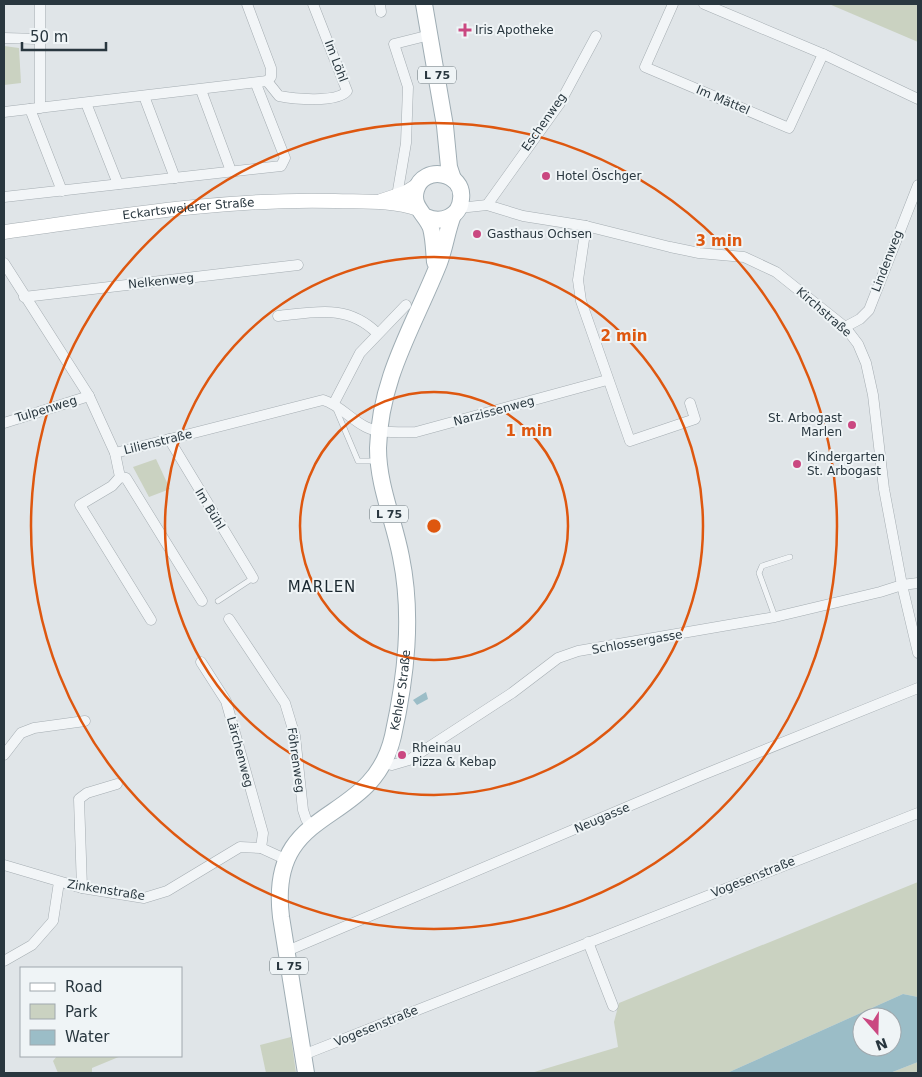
<svg xmlns="http://www.w3.org/2000/svg" width="922" height="1077" viewBox="0 0 922 1077" font-family="'DejaVu Sans',sans-serif">
<style>
.green{fill:#cad2c1}
.water{fill:#9bbdc7;fill-rule:evenodd}
.lines{fill:none;stroke-linecap:round;stroke-linejoin:round}
.service-casing{stroke:#a5adb2;stroke-width:6}
.minor-casing{stroke:#a5adb2;stroke-width:11}
.secondary-casing{stroke:#a5adb2;stroke-width:15}
.primary-casing{stroke:#9fadb4;stroke-width:18}
.service{stroke:#f2f5f7;stroke-width:5}
.minor{stroke:#f2f5f7;stroke-width:10}
.secondary{stroke:#fff;stroke-width:14}
.primary{stroke:#fff;stroke-width:16}
.ring{fill:none;stroke:#de570f;stroke-width:2.5}
.poi-dot{fill:#ca4881;stroke:#eff4f6;stroke-width:2}
.labels{text-anchor:middle;dominant-baseline:central;stroke-width:4;stroke-linejoin:round;paint-order:stroke}
.shield{fill:#eff4f6;stroke:#647076;stroke-width:1}
.shield-label{font-size:11px;font-weight:bold;fill:#29373f}
.poi-label{font-size:12px;fill:#29373f;stroke:#eff4f6;text-anchor:start}
.street-label{font-size:12px;fill:#29373f;stroke:#eff4f6}
.quarter-label{font-size:15px;letter-spacing:1px;fill:#1b2830;stroke:#eff4f6}
.centre{fill:#de570f;stroke:#eff4f6;stroke-width:2.5}
.ring-label{font-size:15px;text-anchor:middle;font-weight:bold;fill:#de570f;stroke:#eff4f6;stroke-width:4;stroke-linejoin:round;paint-order:stroke}
</style>
<rect width="100%" height="100%" fill="#e0e5e8"/>
<g class="green">
<polygon points="829,4 918,4 918,42"/>
<polygon points="4,46 19,48 21,83 4,85"/>
<polygon points="156,459 170,489 149,497 133,467"/>
<polygon points="918,882 918,997 903,994 727,1073 531,1073 618,1047 614,1022 619,1003"/>
<polygon points="291,1037 296,1073 266,1073 260,1045"/>
<polygon points="57,1056 121,1056 92,1068 92,1073 58,1073 53,1061"/>
<polygon points="918,1062 918,1073 890,1073"/>
</g>
<g class="water">
<polygon points="426,692 428,699 417,705 413,700"/>
<path d="M903,994l15,3v65l-28,11h-163zM862,1017h30v30h-30z"/>
</g>
<g class="lines">
<g class="service-casing">
<g id="service">
<polyline points="336,409 358,461 377,461"/>
<polyline points="218,601 253,578"/>
<polyline points="775,617 759,573 762,566 790,557"/>
</g>
</g>
<g class="minor-casing">
<g id="minor">
<polyline points="380,4 381,12"/>
<polyline points="673,4 645,67 789,128 823,54 704,4"/>
<polyline points="4,38 39,39"/>
<polyline points="823,54 918,99"/>
<path d="M267,81l12,15c15,3 58,7 68,-5l-34,-87"/>
<polyline points="201,90 231,171"/>
<polyline points="144,96 175,178"/>
<polyline points="86,103 118,184"/>
<polyline points="40,108 40,4"/>
<polyline points="30,109 62,191"/>
<polyline points="4,112 267,81 271,77 271,68 247,4"/>
<polyline points="397,196 406,143 408,87 394,44 430,35"/>
<polyline points="4,197 281,166 285,158 256,84"/>
<polyline points="487,205 560,103 596,36"/>
<polyline points="459,208 487,205 523,216 586,226 670,247 699,253 744,257 776,272 845,327 858,344 866,363 873,395 884,489 902,585 918,653"/>
<polyline points="586,226 578,280 581,301 630,441 695,419 690,403"/>
<path d="M4,263l85,133 26,57 208,-53c17,5 27,19 43,27 14,7 34,5 50,5l191,-52"/>
<polyline points="24,297 298,265"/>
<path d="M278,316c38,-4 70,-12 99,17"/>
<polyline points="845,327 860,319 869,310 918,185"/>
<polyline points="334,403 360,353 406,305"/>
<polyline points="4,423 89,396"/>
<polyline points="169,439 253,578"/>
<polyline points="115,453 120,477 112,486 80,505 151,620"/>
<polyline points="120,477 126,478 202,601"/>
<polyline points="229,619 285,703 295,736 303,810 306,819 311,826"/>
<polyline points="201,662 226,701 263,833 261,848"/>
<polyline points="4,755 21,733 34,728 85,721"/>
<polyline points="384,762 392,765 409,760 512,693 558,658 578,651 775,617 880,592 902,585 918,583"/>
<polyline points="4,865 82,888 144,898 167,891 240,847 261,848 285,859"/>
<polyline points="82,888 79,799 87,793 117,784"/>
<polyline points="588,942 613,1006"/>
<polyline points="287,951 700,776 918,688"/>
<polyline points="4,961 32,945 53,921 59,882"/>
<polyline points="303,1055 918,813"/>
</g>
</g>
<g class="secondary-casing">
<g id="secondary">
<polyline points="381,201 405,193 418,185"/>
<path id="s1" d="M4,232c110,-15 220,-34 331,-31 27,1 57,-1 83,8"/>
</g>
</g>
<g class="primary-casing">
<g id="primary">
<polyline points="424,4 445,126 449,167 453,179"/>
<path d="M426,217c15,7 34,0 35,-18 4,-27 -38,-35 -45,-9 -5,17 10,24 15,38 3,11 3,23 4,34"/>
<path id="s2" d="M306,1073l-25,-156c-14,-116 91,-88 112,-181 13,-59 20,-120 8,-179 -7,-37 -23,-71 -23,-109 2,-71 36,-122 61,-185 6,-16 8,-33 14,-48"/>
</g>
</g>
<use href="#service" class="service"/>
<use href="#minor" class="minor"/>
<use href="#secondary" class="secondary"/>
<use href="#primary" class="primary"/>
</g>
<g class="ring">
<circle cx="434" cy="526" r="134"/>
<circle cx="434" cy="526" r="269"/>
<circle cx="434" cy="526" r="403"/>
</g>
<g class="poi-dot">
<path d="M462.5 22.5h5v5h5v5h-5v5h-5v-5h-5v-5h5z"/>
<circle cx="546" cy="176" r="5"/>
<circle cx="477" cy="234" r="5"/>
<circle cx="852" cy="425" r="5"/>
<circle cx="797" cy="464" r="5"/>
<circle cx="402" cy="755" r="5"/>
</g>
<g class="labels">
<g class="shield">
<rect x="418" y="66.5" width="38" height="17" rx="4"/>
<rect x="370" y="505.5" width="38" height="17" rx="4"/>
<rect x="270" y="957.5" width="38" height="17" rx="4"/>
</g>
<g class="shield-label">
<text x="437" y="75">L 75</text>
<text x="389" y="514">L 75</text>
<text x="289" y="966">L 75</text>
</g>
<g class="poi-label">
<text x="475" y="30">Iris Apotheke</text>
<text x="556" y="176">Hotel Öschger</text>
<text x="487" y="234">Gasthaus Ochsen</text>
<text x="842" y="418" text-anchor="end">St. Arbogast<tspan x="842" dy="14">Marlen</tspan></text>
<text x="807" y="457">Kindergarten<tspan x="807" dy="14">St. Arbogast</tspan></text>
<text x="412" y="748">Rheinau<tspan x="412" dy="14">Pizza &amp; Kebap</tspan></text>
</g>
<g class="street-label">
<text transform="translate(336 61) rotate(69)">Im Löhl</text>
<text transform="translate(723 100) rotate(23)">Im Mättel</text>
<text transform="translate(544 122) rotate(-55)">Eschenweg</text>
<text stroke="none"><textPath href="#s1" startOffset="186">Eckartsweierer Straße</textPath></text>
<text transform="translate(887 261) rotate(-69)">Lindenweg</text>
<text transform="translate(161 281) rotate(-6)">Nelkenweg</text>
<text transform="translate(824 312) rotate(41)">Kirchstraße</text>
<text transform="translate(46 409) rotate(-17)">Tulpenweg</text>
<text transform="translate(494 411) rotate(-15)">Narzissenweg</text>
<text transform="translate(158 442) rotate(-14)">Lilienstraße</text>
<text transform="translate(210 509) rotate(59)">Im Bühl</text>
<text transform="translate(637 642) rotate(-10)">Schlossergasse</text>
<text stroke="none"><textPath href="#s2" startOffset="430">Kehler Straße</textPath></text>
<text transform="translate(240 752) rotate(75)">Lärchenweg</text>
<text transform="translate(296 760) rotate(82)">Föhrenweg</text>
<text transform="translate(602 818) rotate(-23)">Neugasse</text>
<text transform="translate(753 877) rotate(-22)">Vogesenstraße</text>
<text transform="translate(106 890) rotate(9)">Zinkenstraße</text>
<text transform="translate(376 1026) rotate(-22)">Vogesenstraße</text>
</g>
<g class="quarter-label">
<text x="322" y="587">MARLEN</text>
</g>
</g>
<circle cx="434" cy="526" r="8" class="centre"/>
<g class="ring-label">
<text x="719" y="246">3 min</text>
<text x="624" y="341">2 min</text>
<text x="529" y="436">1 min</text>
</g>
<rect width="922" height="1077" fill="none" stroke="#29373f" stroke-width="10"/>
<rect x="20" y="967" width="162" height="90" fill="#eff4f6" stroke="#a0a8ad"/>
<rect x="30" y="983" width="25" height="8" fill="#ffffff" stroke="#a0a8ad"/>
<text x="65" y="992" font-size="15" fill="#29373f">Road</text>
<rect x="30" y="1004" width="25" height="15" fill="#cad2c1" stroke="#a0a8ad"/>
<text x="65" y="1017" font-size="15" fill="#29373f">Park</text>
<rect x="30" y="1030" width="25" height="15" fill="#9bbdc7" stroke="#a0a8ad"/>
<text x="65" y="1042" font-size="15" fill="#29373f">Water</text>
<g transform="translate(877 1032) rotate(160)"><circle r="24" fill="#eff4f6" stroke="#a0a8ad"/>
<path d="M0-4L9 19L0 12L-9 19Z" fill="#ca4881"/>
<text y="-8" font-size="14" font-weight="bold" text-anchor="middle" fill="#29373f">N</text>
</g>
<path d="M22 42v8h84v-8" fill="none" stroke="#29373f" stroke-width="2.5"/>
<text x="30" y="42" font-size="15" fill="#29373f" stroke="#eff4f6" stroke-width="4" paint-order="stroke">50 m</text>
</svg>
